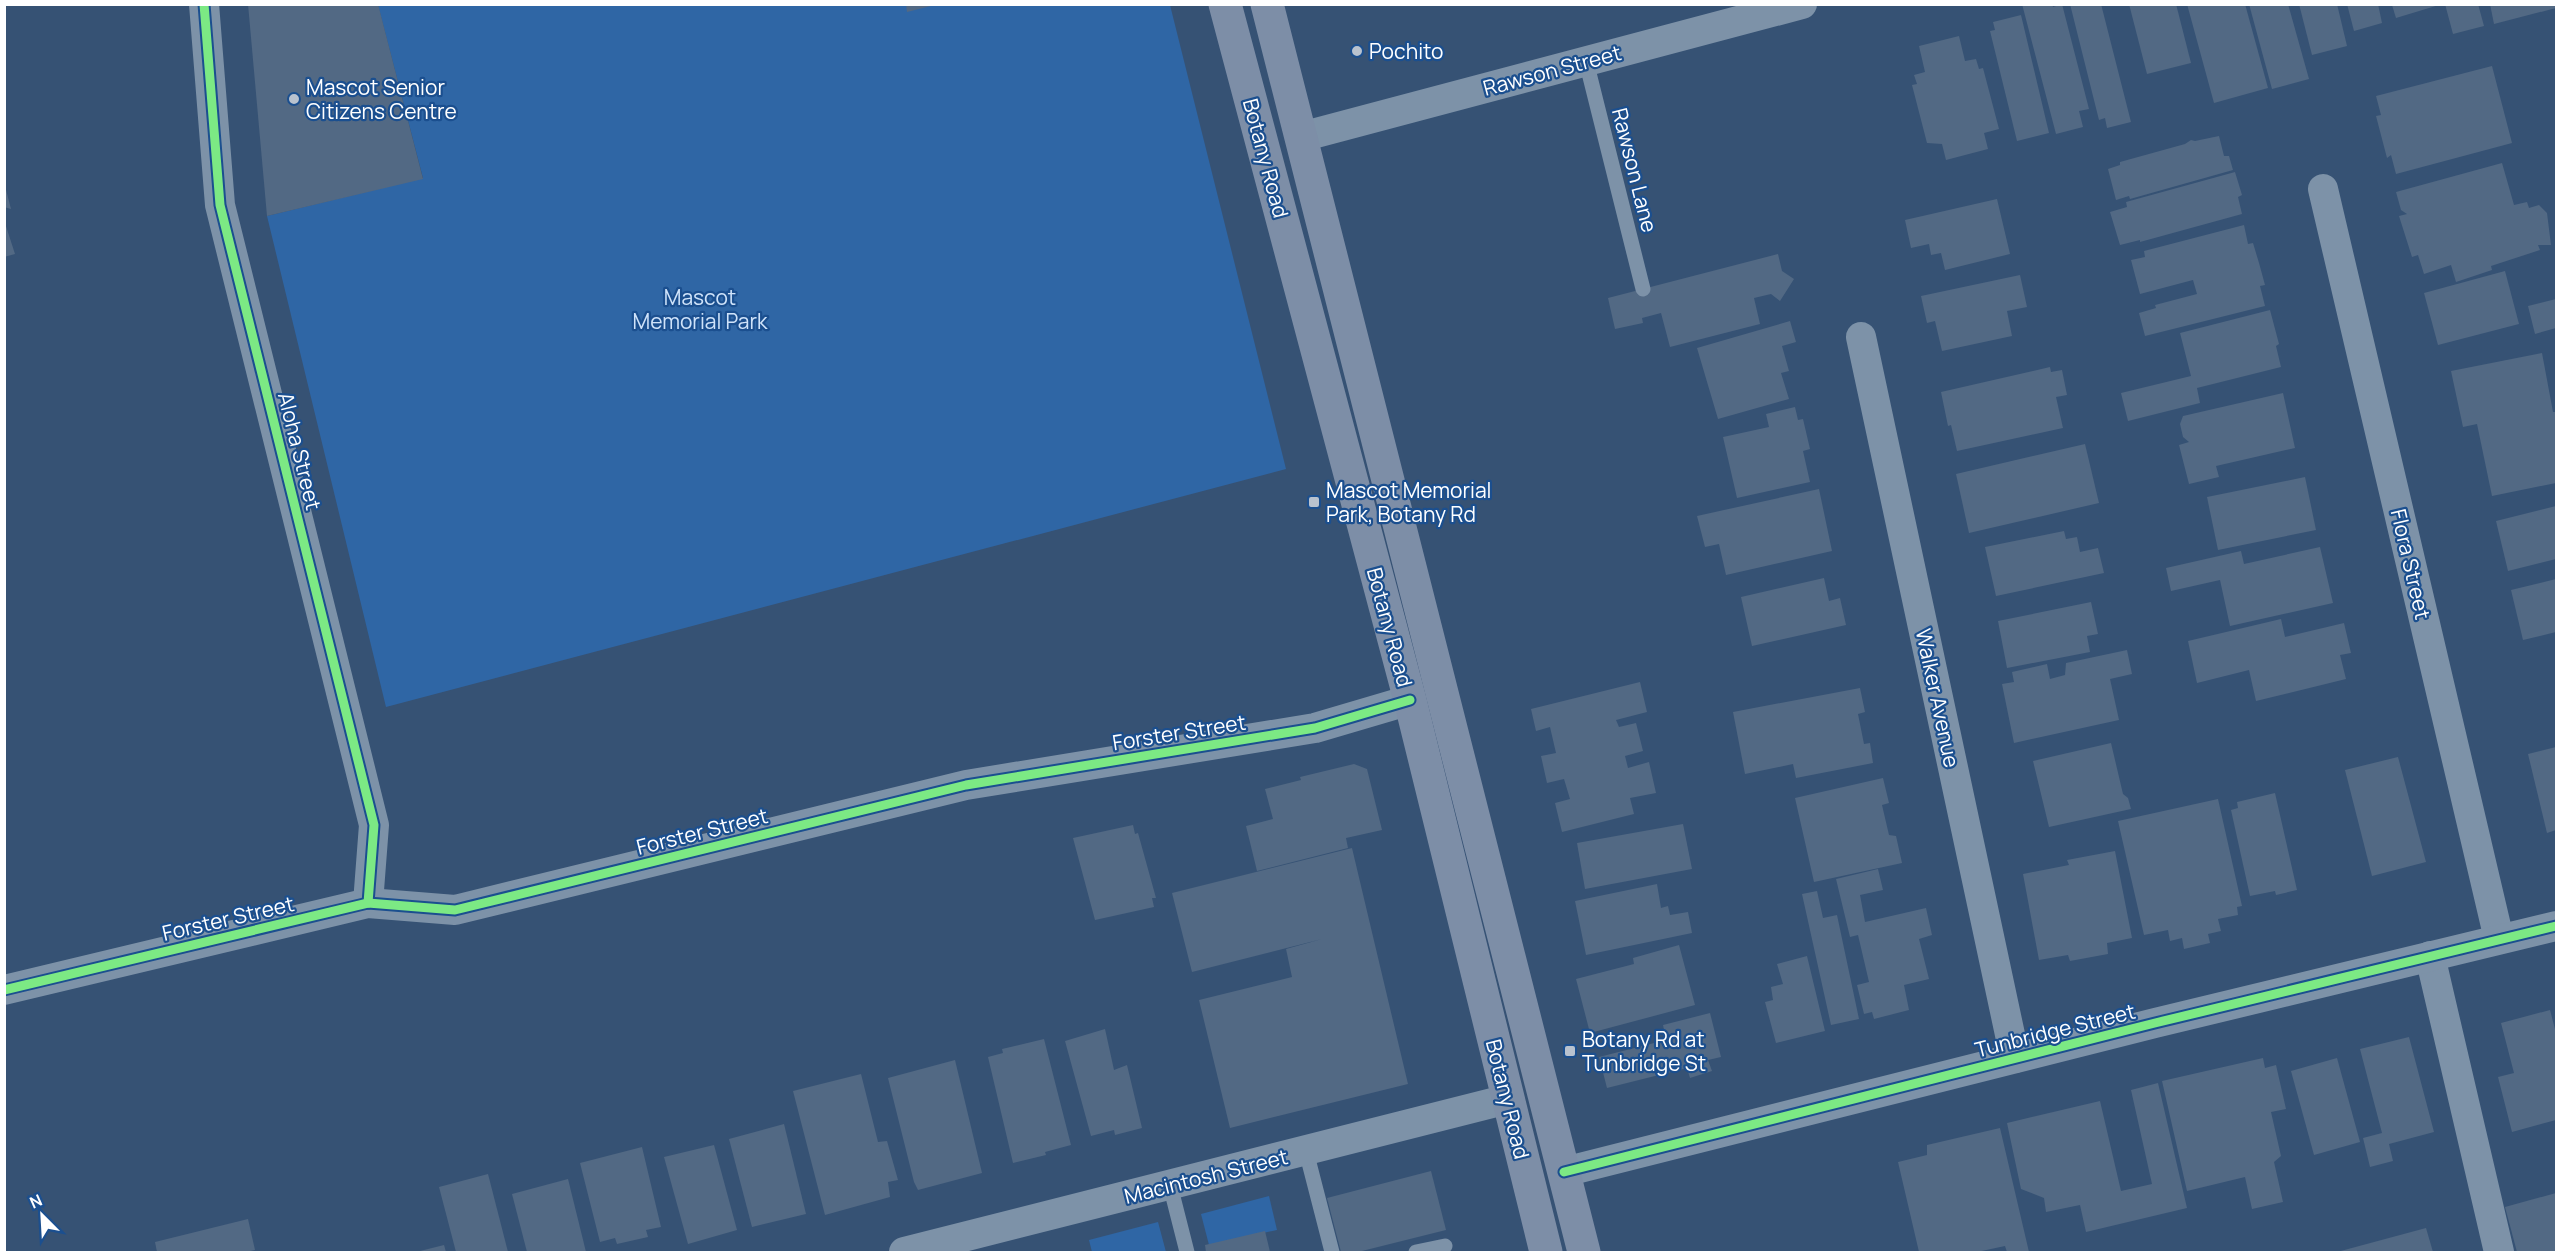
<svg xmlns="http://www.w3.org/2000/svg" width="2561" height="1257" viewBox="0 0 2561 1257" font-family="Manrope,sans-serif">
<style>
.green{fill:#2f66a5}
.building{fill:#526984}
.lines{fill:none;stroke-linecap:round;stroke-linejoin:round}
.service{stroke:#7d92a8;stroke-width:15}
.minor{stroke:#7d92a8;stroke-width:30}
.primary{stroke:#7d8ea7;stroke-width:33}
.cycleway-casing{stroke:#1b4f8f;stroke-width:13}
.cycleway{stroke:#7ce984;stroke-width:9}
.poi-dot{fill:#b9c2ce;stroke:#1b4f8f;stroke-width:2}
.labels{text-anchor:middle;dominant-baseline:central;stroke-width:4.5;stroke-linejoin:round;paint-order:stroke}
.poi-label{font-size:21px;fill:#fff;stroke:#1b4f8f;text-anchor:start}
.street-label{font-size:21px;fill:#fff;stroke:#1b4f8f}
.park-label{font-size:21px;fill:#cfe3fa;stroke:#1b4f8f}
</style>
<rect width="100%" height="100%" fill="#365274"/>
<g class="green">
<polygon points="378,5 1170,5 1286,469 386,707 267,216 423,178"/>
<polygon points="1269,1196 1277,1230 1209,1245 1201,1214"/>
<polygon points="1158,1222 1166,1252 1092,1252 1089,1240"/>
</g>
<g class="building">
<polygon points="248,4 378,4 423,179 267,216"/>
<polygon points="906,4 935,4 935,5 907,12"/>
<polygon points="2022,4 2052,4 2053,7 2062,4 2089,109 2079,111 2083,127 2056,134"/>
<polygon points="2070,4 2101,4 2131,122 2107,128 2105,118 2099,120"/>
<polygon points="2129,4 2176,4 2191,63 2147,74"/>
<polygon points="2187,4 2245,4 2268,88 2214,103"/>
<polygon points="2249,4 2288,4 2309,79 2272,89"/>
<polygon points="2299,4 2337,4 2347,46 2312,55"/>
<polygon points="2347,4 2378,4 2382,23 2354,31"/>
<polygon points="2445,4 2478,4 2484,26 2453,34"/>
<polygon points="2490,4 2556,4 2556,8 2494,24"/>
<polygon points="2392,5 2439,5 2396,18"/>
<polygon points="2021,15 2049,133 2017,141 1990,31 1995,30 1993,22"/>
<polygon points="1959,36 1965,61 1976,59 1979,69 1983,68 1999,129 1984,133 1988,149 1946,160 1942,144 1927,143 1912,85 1917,84 1914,75 1925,72 1919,46"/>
<polygon points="2492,66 2512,143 2396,174 2391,155 2387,158 2376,116 2381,115 2376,96"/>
<polygon points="2219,136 2224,156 2229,156 2233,170 2130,199 2129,196 2116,200 2108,169 2120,165 2120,162 2185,144 2191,140 2195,141"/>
<polygon points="2502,163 2514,205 2527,202 2529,208 2539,205 2547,213 2551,245 2538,245 2540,250 2491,266 2492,270 2456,282 2451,265 2424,274 2418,255 2412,257 2399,216 2407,214 2401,210 2396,192"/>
<polygon points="2235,172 2242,195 2238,197 2242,214 2140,242 2140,240 2120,245 2110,212 2127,207 2126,202"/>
<polygon points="4,186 5,186 11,209 4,207"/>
<polygon points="1997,199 2010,254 1945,270 1941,253 1931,255 1929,244 1911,248 1905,220"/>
<polygon points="4,220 15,254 4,257"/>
<polygon points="2244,225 2248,244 2253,243 2259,263 2265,285 2260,286 2265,306 2145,336 2139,313 2156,308 2155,305 2197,294 2193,280 2140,294 2131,260 2145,257 2144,251"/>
<polygon points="1778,254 1782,271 1794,279 1780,301 1771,294 1754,298 1760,324 1670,347 1661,313 1642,318 1643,323 1615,329 1608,298"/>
<polygon points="2505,271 2519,324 2438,345 2424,293"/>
<polygon points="2020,275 2027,307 2007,311 2012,336 1942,351 1935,321 1927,323 1921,296"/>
<polygon points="2556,299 2556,328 2535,334 2528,306"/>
<polygon points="2270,310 2279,344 2276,346 2281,367 2197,388 2200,403 2128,421 2121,393 2191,376 2180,333"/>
<polygon points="1790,321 1796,342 1782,346 1789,371 1781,373 1789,399 1718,419 1697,348"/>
<polygon points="2542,353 2553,412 2556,412 2556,483 2492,496 2477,424 2463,427 2451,371"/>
<polygon points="2050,367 2051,372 2062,370 2067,395 2056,397 2063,428 1957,451 1951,425 1948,426 1941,392"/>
<polygon points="2283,393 2295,448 2216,466 2219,477 2189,484 2179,445 2189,442 2183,437 2180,424 2183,416"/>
<polygon points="1795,407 1798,420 1803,419 1810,449 1803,451 1810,482 1737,498 1723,437 1769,427 1766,414"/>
<polygon points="2085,444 2099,503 1969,533 1956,474"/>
<polygon points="2305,477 2316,530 2218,550 2207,497"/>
<polygon points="1819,489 1832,551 1726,575 1719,544 1705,547 1697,516"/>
<polygon points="2556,506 2556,559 2508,571 2496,521"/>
<polygon points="2064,531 2066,539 2077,537 2080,552 2098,548 2104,573 1996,596 1985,547"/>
<polygon points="2320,547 2333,603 2230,626 2220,580 2171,591 2166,568 2241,551 2244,564"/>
<polygon points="1824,578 1829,601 1840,598 1846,625 1752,646 1741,597"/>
<polygon points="2556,579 2556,632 2523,640 2511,590"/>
<polygon points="2091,602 2098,634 2087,636 2090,652 2007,668 1998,621"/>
<polygon points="2281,619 2285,637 2344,623 2351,653 2340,655 2346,679 2256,701 2249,670 2197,683 2188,641"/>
<polygon points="2127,650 2132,674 2110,679 2119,720 2014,743 2002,684 2014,682 2012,672 2047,664 2050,679 2065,675 2066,663"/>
<polygon points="1640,682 1647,712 1616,720 1619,727 1636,723 1643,751 1625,756 1628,768 1649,762 1656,793 1630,798 1634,814 1562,832 1555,803 1570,799 1564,779 1547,783 1541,756 1556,753 1550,727 1536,731 1531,709"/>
<polygon points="1860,688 1865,712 1858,714 1864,744 1870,743 1873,763 1796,778 1793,764 1745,774 1733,712"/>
<polygon points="2111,743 2123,794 2128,798 2131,809 2049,827 2033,761"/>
<polygon points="2556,747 2556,830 2547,833 2528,754"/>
<polygon points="2398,757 2426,862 2372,876 2345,770"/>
<polygon points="1354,764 1367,769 1382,830 1346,838 1348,848 1257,871 1246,826 1273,819 1265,789 1301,780 1300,777"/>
<polygon points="1883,778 1889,803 1882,805 1889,835 1896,836 1902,863 1814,882 1795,798"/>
<polygon points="2275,793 2297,890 2276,895 2275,891 2250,896 2231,810 2238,808 2237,802"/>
<polygon points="2218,799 2242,906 2237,907 2238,915 2218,919 2221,931 2208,934 2210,943 2184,949 2182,938 2170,941 2168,930 2144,935 2118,821"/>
<polygon points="1683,824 1692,869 1585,889 1577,843"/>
<polygon points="1133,825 1135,834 1138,833 1156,898 1152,898 1154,907 1095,920 1073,838"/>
<polygon points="1352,848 1408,1084 1230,1128 1199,1000 1292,977 1286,949 1322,939 1192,972 1172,893"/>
<polygon points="2115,851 2132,938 2107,943 2108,954 2070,961 2068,955 2039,960 2023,874 2069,865 2067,860"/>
<polygon points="1878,869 1883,890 1860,895 1865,922 1926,908 1932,935 1919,939 1929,979 1904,985 1909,1010 1874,1019 1872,1012 1864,1014 1857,985 1869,982 1858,935 1850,937 1836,879"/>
<polygon points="1657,884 1661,908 1668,906 1670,915 1688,912 1692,933 1586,955 1575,901"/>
<polygon points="1817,891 1823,918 1837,915 1859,1019 1831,1025 1802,894"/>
<polygon points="1679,945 1695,1005 1590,1033 1576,979 1634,964 1633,958"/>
<polygon points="1807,956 1825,1031 1776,1043 1765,1002 1773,1000 1771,987 1783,984 1777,964"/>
<polygon points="2550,1010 2556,1033 2556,1120 2512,1132 2498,1077 2514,1073 2501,1023"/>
<polygon points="1710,1013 1721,1057 1708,1060 1712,1071 1690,1078 1687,1068 1607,1088 1599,1057 1666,1040 1663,1025"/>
<polygon points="1105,1029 1114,1070 1127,1065 1142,1128 1115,1135 1114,1130 1091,1136 1065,1041"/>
<polygon points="2409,1037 2434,1132 2389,1144 2393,1161 2370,1167 2363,1138 2382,1133 2360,1049"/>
<polygon points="1044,1039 1071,1145 1045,1152 1046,1155 1013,1163 988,1057 1003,1053 1002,1049"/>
<polygon points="2263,1058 2265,1068 2276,1065 2286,1109 2271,1112 2281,1156 2274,1162 2283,1202 2252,1209 2245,1177 2187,1191 2162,1081"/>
<polygon points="2337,1058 2360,1142 2314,1155 2291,1071"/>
<polygon points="955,1060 982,1173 918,1190 914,1182 888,1078"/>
<polygon points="861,1074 878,1142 887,1141 898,1180 888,1182 890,1197 825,1215 793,1091"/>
<polygon points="2158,1083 2187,1208 2086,1232 2080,1205 2046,1212 2044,1198 2021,1189 2007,1123 2100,1101 2121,1191 2152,1184 2131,1090"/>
<polygon points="784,1124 806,1214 752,1227 729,1139"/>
<polygon points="2000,1128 2029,1252 2007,1252 2005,1246 1977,1252 1919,1252 1898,1162 1927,1155 1927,1145"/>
<polygon points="714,1145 737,1230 688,1244 664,1157"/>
<polygon points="642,1147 661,1227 646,1230 648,1237 617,1244 615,1238 600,1242 580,1163"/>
<polygon points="1431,1171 1446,1230 1358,1252 1341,1252 1327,1198"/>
<polygon points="488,1174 508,1252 456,1252 439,1187"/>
<polygon points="568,1179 586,1252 527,1252 512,1194"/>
<polygon points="2556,1193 2556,1252 2517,1252 2505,1207"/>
<polygon points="248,1219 255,1250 246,1252 157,1252 155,1242"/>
<polygon points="2426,1228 2433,1252 2337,1252"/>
<polygon points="1265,1231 1270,1252 1206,1252 1205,1245"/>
<polygon points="444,1245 446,1252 416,1252"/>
</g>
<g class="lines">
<g class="service">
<polyline points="1586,61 1643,289"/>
<polyline points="1306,1151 1332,1252"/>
<polyline points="1170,1185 1187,1252"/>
<polyline points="1416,1252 1445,1246"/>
</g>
<g class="minor">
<polyline points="204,4 220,205 374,825 368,903"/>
<polyline points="1301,137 1802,4"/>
<polyline points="2323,189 2499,939"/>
<polyline points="1861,337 2015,1058"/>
<polyline points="2430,956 2499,1252"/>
<polyline points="4,990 368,903 455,910 966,785 1315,728 1410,700"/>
<polyline points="1564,1172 2155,1023 2556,926"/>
<polyline points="904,1252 1508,1099"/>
</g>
<g class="primary">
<polyline points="1225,4 1410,700 1546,1252"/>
<polyline points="1267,4 1584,1252"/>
</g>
<g class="cycleway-casing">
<g id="cycleway">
<polyline points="204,4 220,205 374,825 368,903"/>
<polyline points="4,990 368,903 455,910 966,785 1315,728 1410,700"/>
<polyline points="1564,1172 2155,1023 2556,926"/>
</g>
</g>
<use href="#cycleway" class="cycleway"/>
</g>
<g class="poi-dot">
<circle cx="1357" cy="51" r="6"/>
<circle cx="294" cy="99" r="6"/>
<rect x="1308" y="496" width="12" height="12" rx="3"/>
<rect x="1564" y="1045" width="12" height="12" rx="3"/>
</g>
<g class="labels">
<g class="poi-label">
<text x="1369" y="51">Pochito</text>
<text x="306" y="87">Mascot Senior<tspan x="306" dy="24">Citizens Centre</tspan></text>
<text x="1326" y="490">Mascot Memorial<tspan x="1326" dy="24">Park, Botany Rd</tspan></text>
<text x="1582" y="1039">Botany Rd at<tspan x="1582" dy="24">Tunbridge St</tspan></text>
</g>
<g class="street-label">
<text transform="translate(1552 70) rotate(-15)">Rawson Street</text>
<text transform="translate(1266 158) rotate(75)">Botany Road</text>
<text transform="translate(1635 170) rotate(76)">Rawson Lane</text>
<text transform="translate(300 451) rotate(76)">Aloha Street</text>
<text transform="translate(2411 564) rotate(77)">Flora Street</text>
<text transform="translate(1390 627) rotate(75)">Botany Road</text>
<text transform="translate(1938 698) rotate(78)">Walker Avenue</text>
<text transform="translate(1179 732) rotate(-9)">Forster Street</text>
<text transform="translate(702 831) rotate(-14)">Forster Street</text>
<text transform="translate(228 918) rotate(-13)">Forster Street</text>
<text transform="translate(2055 1030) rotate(-14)">Tunbridge Street</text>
<text transform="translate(1508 1099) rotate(76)">Botany Road</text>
<text transform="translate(1206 1176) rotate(-14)">Macintosh Street</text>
</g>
<g class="park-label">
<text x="700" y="297">Mascot<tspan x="700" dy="24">Memorial Park</tspan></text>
</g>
</g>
<rect width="2561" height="1257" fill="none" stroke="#ffffff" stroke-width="12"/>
<g transform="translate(42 1215) rotate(336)" stroke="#1b4f8f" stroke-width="4.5" paint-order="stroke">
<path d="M0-4.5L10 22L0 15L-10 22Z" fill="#ffffff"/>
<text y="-9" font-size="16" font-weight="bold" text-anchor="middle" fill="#ffffff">N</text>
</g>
</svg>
